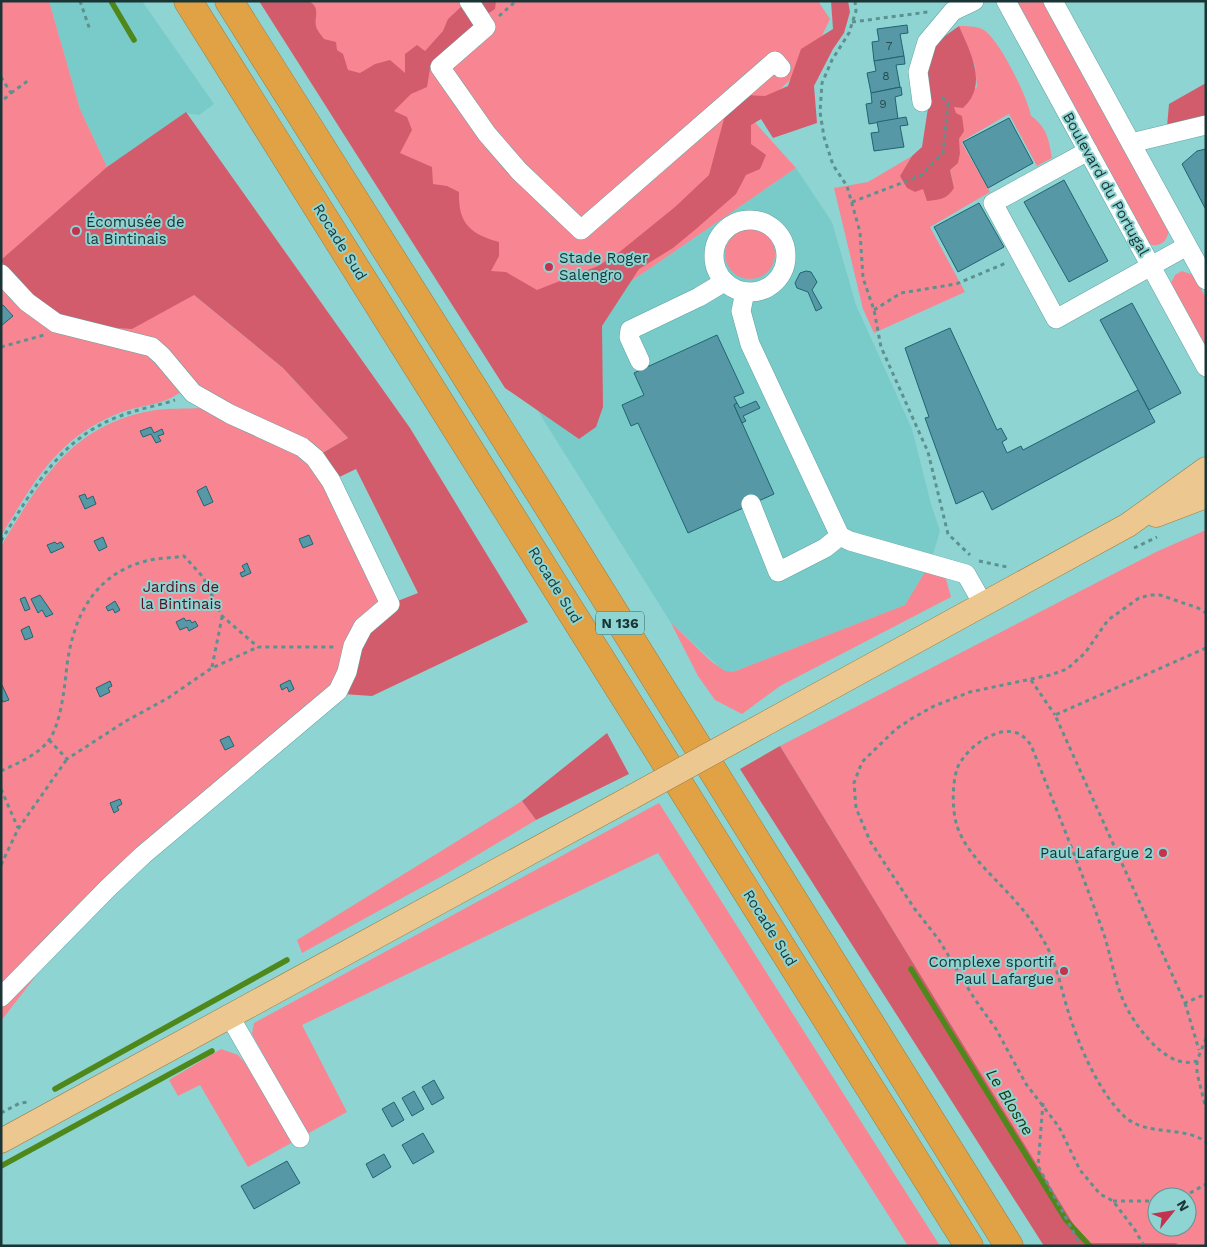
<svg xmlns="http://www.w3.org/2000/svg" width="1207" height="1247" viewBox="0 0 1207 1247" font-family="'Work Sans',sans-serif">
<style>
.built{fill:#79cbc9}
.green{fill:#f88692;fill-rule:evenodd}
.forest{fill:#d35c6c}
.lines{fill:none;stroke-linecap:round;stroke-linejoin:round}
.stream{stroke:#4f881a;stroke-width:5.5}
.building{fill:#5798a6;stroke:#206472}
.minor-casing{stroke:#5fa4a2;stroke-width:20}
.major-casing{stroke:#9b7c40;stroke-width:25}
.highway-casing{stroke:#9b7c40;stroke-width:29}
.path{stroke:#5c918f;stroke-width:3;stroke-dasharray:4 4;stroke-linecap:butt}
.minor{stroke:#fff;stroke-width:19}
.major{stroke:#edc790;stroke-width:24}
.highway{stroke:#e1a246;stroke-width:28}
.major-bridge-casing{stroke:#9b7c40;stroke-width:25;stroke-linecap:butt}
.major-bridge{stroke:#edc790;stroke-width:24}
.poi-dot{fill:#c33350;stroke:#8ed4d2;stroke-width:2}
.labels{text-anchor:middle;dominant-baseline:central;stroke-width:4;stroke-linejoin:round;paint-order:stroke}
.number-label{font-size:12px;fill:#284e51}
.shield{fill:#8ed4d2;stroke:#3c6564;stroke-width:1}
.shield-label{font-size:14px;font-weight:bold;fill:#193535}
.street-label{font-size:15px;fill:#193535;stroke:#8ed4d2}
.poi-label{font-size:15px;fill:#193535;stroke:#8ed4d2;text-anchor:start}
.park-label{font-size:15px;fill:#5b0e1f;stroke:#8ed4d2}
.water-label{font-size:16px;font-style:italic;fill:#20380e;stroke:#8ed4d2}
</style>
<rect width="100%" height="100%" fill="#8ed4d2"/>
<g class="built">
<polygon points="49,1 142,1 214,104 199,115 186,113 107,167 80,109"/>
<polygon points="796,168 832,222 856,305 912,429 931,504 940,531 930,564 905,605 733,672 725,672 671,623 509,365"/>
</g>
<g class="green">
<path d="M1,1h48l31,108 27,58 87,128 89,73 65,70 -29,17 -129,-71c-22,23 -46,19 -73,30 -61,25 -83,68 -116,122z"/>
<polygon points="273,1 818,1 830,19 811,59 751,118 796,168 509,365"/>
<path d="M1014,1h31l124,228c-1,12 -9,19 -20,15z"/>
<path d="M959,26c7,0 16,0 23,3 16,7 46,69 49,87 16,11 18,24 21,42l-15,8 -28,-52 -45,26 -2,3 28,49 -60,35 35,65 -91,41 -11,-24 -29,-121 34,-6 44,-26 -11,20 22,13 31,-1 -4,-18 10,-17 -6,-46 23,-20 -2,-21z"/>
<circle cx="750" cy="254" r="25"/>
<polygon points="1182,271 1193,275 1206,298 1206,352 1170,285 1175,275"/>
<path d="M201,408l109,52 75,146 -31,67 -278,251 -75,97v-475c41,-67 70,-122 154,-136 15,-2 31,-1 46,-2z"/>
<path d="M1206,530v716h-111l-2,-3h-8l-305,-497 376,-194zM1157,1197h30v30h-30z"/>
<polygon points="928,567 946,579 951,597 780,686 742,714 715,700 698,676 671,623 712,662 725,671 733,672 905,605"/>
<polygon points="522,801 536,820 444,875 302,953 297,940"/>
<polygon points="659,803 940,1246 908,1246 658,853 302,1025 347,1112 307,1134 252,1034 254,1023"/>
<polygon points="221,1049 238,1055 250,1069 293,1142 248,1167 200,1085 178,1096 169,1080"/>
</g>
<g class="forest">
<path d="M259,1h49c15,7 4,17 9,28 2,4 5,7 7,10l12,3 1,8 6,4 5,16 12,3 15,-9 15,-4 15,13v-19l12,-9 8,6 18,-20 5,-12 15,-14 6,-4h27l-1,8 -12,8 -53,52 -3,18 -16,7 -17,17 13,6 5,13 -12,23 32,14 1,17 14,2 12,6c-1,31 11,42 40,50v14l-8,15 15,1 31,18 61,-24 19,-12 58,-47 34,-32 16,-60 21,-20 19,1 23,-10 13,-37 32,-20 -2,-28h17l2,11 -6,21 -11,16 -19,37 3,37 -44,15 -12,-19 -10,6v19l15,11 -6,14 -14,6 -10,19 -40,35 -23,19 -34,21 -37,57 1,81 -7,20 -17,12 -74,-51z"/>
<path d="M959,26c11,26 30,59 4,82l-9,-1 2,6 6,3 2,15 -5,8 1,14 -2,10 -8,7 4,18c-7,11 -14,12 -27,13l-4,-12 -8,3 -8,-4 -7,-12 12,-20 10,-9 6,-39 -4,-37 7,-25z"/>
<polygon points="1206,83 1206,117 1167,127 1169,104"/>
<polygon points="186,112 410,428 528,622 372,696 343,694 366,634 390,604 418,593 356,469 331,481 319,455 348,438 283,368 194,295 132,329 75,325 14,284 1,260 107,167"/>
<polygon points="607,733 629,774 536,820 522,801"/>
<polygon points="780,746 1085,1243 1178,1243 1173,1246 1044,1246 740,769"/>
</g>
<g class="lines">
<g class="stream">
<polyline points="111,1 134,40"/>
<polyline points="911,969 1066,1220 1090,1246"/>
<polyline points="55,1089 287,960"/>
<polyline points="1,1166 212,1051"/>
</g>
</g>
<g class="building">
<polygon points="907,25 908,33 900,34 904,56 874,61 872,42 879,41 877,29"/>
<polygon points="904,56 905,64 896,65 900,87 871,93 867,73 876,71 874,61"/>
<polygon points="901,87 902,95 895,97 898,119 869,124 866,104 872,103 871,93"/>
<polygon points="906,117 908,125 900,126 904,147 874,151 871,133 879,132 877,122"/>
<polygon points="1009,118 1033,163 988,188 963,142"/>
<polygon points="1206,149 1206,207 1205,208 1182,164 1197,151"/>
<polygon points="1064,180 1108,261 1069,282 1024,202"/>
<polygon points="979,203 1004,247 958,272 934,227"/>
<polygon points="806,271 811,272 817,282 812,290 822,308 816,311 808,292 797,288 795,283 800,273"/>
<polygon points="1132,303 1181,393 1149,410 1100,320"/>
<polygon points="3,305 13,316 1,326 1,306"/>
<polygon points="950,328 997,430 1001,428 1007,439 1002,442 1007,453 1021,446 1023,450 1138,390 1155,422 992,510 983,491 956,504 925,418 929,417 905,348"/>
<polygon points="717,335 744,393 734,397 737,403 734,405 774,494 688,533 638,423 631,426 622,405 644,395 634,373"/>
<polygon points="756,401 760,408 743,416 746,421 742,423 734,405 737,403 740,408"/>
<polygon points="151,427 154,433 162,429 164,434 158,436 161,441 156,443 151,434 143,437 140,431"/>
<polygon points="206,486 213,502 204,506 197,491"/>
<polygon points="85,494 87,499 93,496 96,504 85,509 79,496"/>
<polygon points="309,535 313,544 303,548 299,539"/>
<polygon points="103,537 107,547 99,551 94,541"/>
<polygon points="55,542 57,544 61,542 64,547 51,553 47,545"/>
<polygon points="247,563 251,573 242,577 240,573 245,571 242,566"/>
<polygon points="40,595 53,614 46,617 42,610 38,613 31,599"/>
<polygon points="25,597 30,609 25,611 20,599"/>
<polygon points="115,601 120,610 115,613 113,609 108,611 106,607"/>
<polygon points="184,618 186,621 190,620 192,623 195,621 198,626 189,631 187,627 180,630 176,622"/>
<polygon points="29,626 33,637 25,640 21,630"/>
<polygon points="290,680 294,689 289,692 287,687 282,690 280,685"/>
<polygon points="110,681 112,686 108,688 110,692 100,697 96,688"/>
<polygon points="2,685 9,700 3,702 1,698"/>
<polygon points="229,736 234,746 225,750 220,740"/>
<polygon points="120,799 122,804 117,807 119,810 114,813 110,803"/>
<polygon points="434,1080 444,1098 432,1105 422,1087"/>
<polygon points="414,1091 424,1109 412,1116 402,1098"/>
<polygon points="394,1102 404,1120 392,1127 382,1109"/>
<polygon points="423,1133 434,1152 413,1164 402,1145"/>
<polygon points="384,1154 391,1167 373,1178 366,1164"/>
<polygon points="287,1161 300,1183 254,1209 241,1186"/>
</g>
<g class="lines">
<g class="minor-casing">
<g id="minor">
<polyline points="469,1 486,27 440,67 487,134 519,171 581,230 775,61 781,68"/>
<polyline points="1006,1 1206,367"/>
<polyline points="1053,1 1206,280"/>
<polyline points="922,102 918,72 927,42 953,11 974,1"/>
<polyline points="1131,143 1206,125"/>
<polyline points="1088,151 993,203 1056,319 1187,246"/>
<circle cx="750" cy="256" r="36"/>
<polyline points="1,274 27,302 56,323 152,347 162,356 193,393 230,414 302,447 315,458 331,481 390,604 363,627 353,646 347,672 338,691 143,855 108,888 1,997"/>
<polyline points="745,292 741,311 750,344 840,536"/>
<polyline points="640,361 629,337 630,330 699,297 724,282"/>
<polyline points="751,504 778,572 825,548 840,536 850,541 966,574 983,604"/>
<polyline points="230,1017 300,1138"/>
</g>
</g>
<g class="major-casing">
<g id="major">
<polyline points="1156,515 1206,496"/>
<polyline points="741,737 1128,525 1206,469"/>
<polyline points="1,1141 632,797"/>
</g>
</g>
<g class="highway-casing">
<g id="highway">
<polyline points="188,1 969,1246"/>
<polyline points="229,1 546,503 1009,1246"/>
</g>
</g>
<g class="path">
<polyline points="80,1 90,30"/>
<polyline points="855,1 856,11 849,33 832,60 822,83 820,112 824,137 833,165 847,186 860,232 863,278 874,310 881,347 928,452 948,534 970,555"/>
<polyline points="499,16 516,1"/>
<polyline points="852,22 928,12"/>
<polyline points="1,77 11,93 1,102"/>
<polyline points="11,93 29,80"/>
<polyline points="852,202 920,176 943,153 948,103 941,96"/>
<polyline points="874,310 901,293 956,284 1006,263"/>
<polyline points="1,347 44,335"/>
<path d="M1,541c32,-52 59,-103 119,-125 18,-7 37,-10 55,-16"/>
<polyline points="1134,548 1157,537"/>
<polyline points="979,561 1007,567"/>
<polyline points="1206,648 1055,715 1185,1003 1206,994"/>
<polyline points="212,667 222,617"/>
<polyline points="1031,680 1055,715"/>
<polyline points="49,740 67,759 126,721 168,698 212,668 258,647"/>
<path d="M1,771c17,-8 37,-16 48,-31 11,-15 15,-48 17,-66 5,-52 25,-99 80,-113 12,-3 26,-3 38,-5l19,21 19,39 36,31h76"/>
<polyline points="1,789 18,828"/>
<polyline points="1,865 18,829 67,759"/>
<polyline points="1185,1003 1199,1050"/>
<path d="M1206,1038l-9,23c-28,9 -56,-28 -68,-49 -15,-26 -17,-56 -27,-83 -22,-62 -47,-123 -71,-184 -4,-5 -8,-10 -14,-12 -22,-8 -53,17 -60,36 -5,16 -5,41 0,57 10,30 41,54 60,77 11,12 20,26 28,40 13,23 16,47 24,71 11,34 30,78 55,102 22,21 59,9 82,26"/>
<polyline points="1197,1061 1197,1073 1206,1109"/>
<polyline points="1043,1103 1038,1166 1081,1246"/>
<polyline points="1,1113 20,1103 28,1102"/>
<polyline points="1183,1197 1206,1184"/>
<polyline points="1113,1201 1157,1201"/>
<polyline points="1144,1246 1135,1230 1113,1201 1100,1194 1080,1170 1059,1127 1026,1084 996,1029 974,998 939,940 914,908 870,841 856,808 854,783 862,762 896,729 911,719 934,706 970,692 1050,675 1067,669 1085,653 1108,620 1139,598 1150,595 1160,595 1198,608 1206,613"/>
</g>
<use href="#minor" class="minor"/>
<use href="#major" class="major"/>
<use href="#highway" class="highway"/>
<g class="major-bridge-casing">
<polyline id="major-bridge" points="632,797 741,737"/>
</g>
<use href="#major-bridge" class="major-bridge"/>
</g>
<g class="poi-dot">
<circle cx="76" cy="231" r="5"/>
<circle cx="549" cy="267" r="5"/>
<circle cx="1163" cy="853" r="5"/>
<circle cx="1064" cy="971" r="5"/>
</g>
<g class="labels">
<g class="number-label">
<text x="889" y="46">7</text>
<text x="886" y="76">8</text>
<text x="883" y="104">9</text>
</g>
<rect class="shield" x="596" y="611.5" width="48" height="23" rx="4"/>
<g class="shield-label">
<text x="620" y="623">N 136</text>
</g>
<g class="street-label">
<text transform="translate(1106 184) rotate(61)">Boulevard du Portugal</text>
<text transform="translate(340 242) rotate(58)">Rocade Sud</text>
<text transform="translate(555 585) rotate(58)">Rocade Sud</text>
<text transform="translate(770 928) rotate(58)">Rocade Sud</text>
</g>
<g class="poi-label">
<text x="86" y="222">Écomusée de<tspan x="86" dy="17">la Bintinais</tspan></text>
<text x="559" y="258">Stade Roger<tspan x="559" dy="17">Salengro</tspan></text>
<text x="1153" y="853" text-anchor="end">Paul Lafargue 2</text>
<text x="1054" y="962" text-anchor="end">Complexe sportif<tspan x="1054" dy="17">Paul Lafargue</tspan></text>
</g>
<g class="park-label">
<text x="181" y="587">Jardins de<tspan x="181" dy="17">la Bintinais</tspan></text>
</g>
<g class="water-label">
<text transform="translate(1010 1102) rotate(58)">Le Blosne</text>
</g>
</g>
<rect width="1207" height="1247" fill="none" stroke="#193535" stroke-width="5"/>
<g transform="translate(1172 1212) rotate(60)"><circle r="24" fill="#8ed4d2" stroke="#5f9493"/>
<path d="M0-4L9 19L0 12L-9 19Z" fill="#c33350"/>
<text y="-8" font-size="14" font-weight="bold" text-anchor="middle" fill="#193535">N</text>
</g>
</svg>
